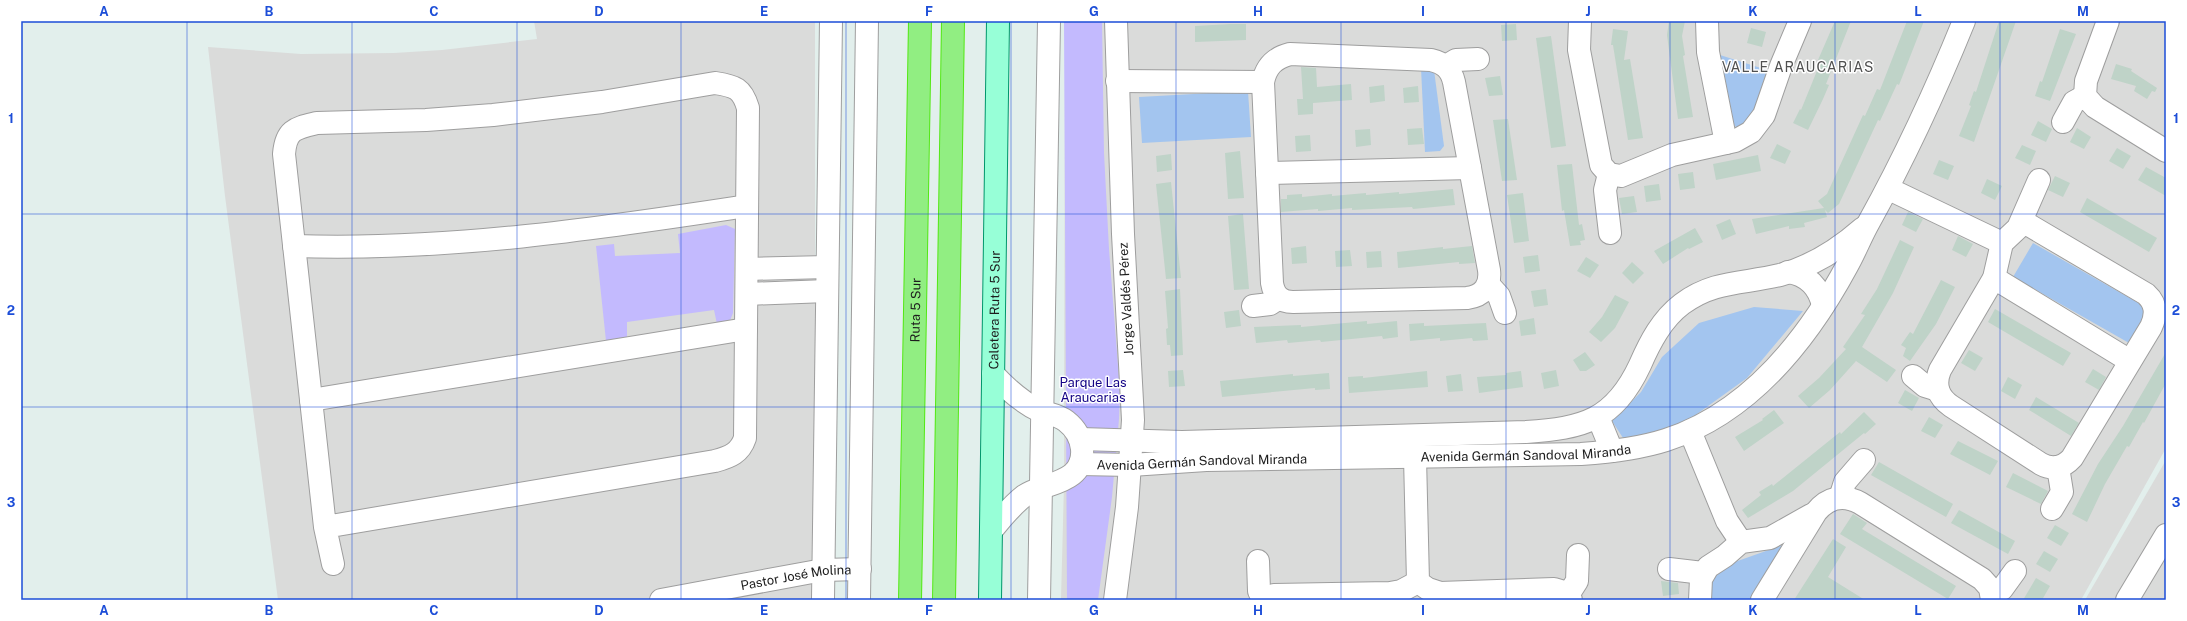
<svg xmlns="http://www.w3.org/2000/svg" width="2187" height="621" viewBox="0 0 2187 621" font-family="'Public Sans',sans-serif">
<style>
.residential{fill:#dadbda}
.grass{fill:#a3c5ef}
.park{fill:#c3bafe}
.building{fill:#bfd3c8}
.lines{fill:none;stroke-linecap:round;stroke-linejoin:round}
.minor-casing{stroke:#9e9e9e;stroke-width:24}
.major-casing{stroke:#00966b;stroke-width:24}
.highway-casing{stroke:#53e814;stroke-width:24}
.minor{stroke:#fff;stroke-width:22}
.major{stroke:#97ffd7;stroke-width:22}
.highway{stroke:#91ee82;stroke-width:22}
.grid{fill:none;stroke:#1d4ed8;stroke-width:1;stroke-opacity:0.55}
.labels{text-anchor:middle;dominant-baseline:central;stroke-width:3;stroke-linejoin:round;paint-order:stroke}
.street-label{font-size:13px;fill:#1d1d1d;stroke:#fff}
.park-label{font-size:13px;fill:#120285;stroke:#fff}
.neighbourhood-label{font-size:14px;letter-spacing:1px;fill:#505050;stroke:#fff}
.neatline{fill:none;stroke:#1d4ed8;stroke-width:1.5}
.grid-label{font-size:13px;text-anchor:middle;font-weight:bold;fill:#1d4ed8}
</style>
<rect width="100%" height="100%" fill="#e2efec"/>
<g class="residential">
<polygon points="534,21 815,21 815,502 813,600 278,600 225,196 208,47 301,54 394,53 442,50 537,39"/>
<polygon points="1065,21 2166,21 2166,448 2081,600 1061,600 1064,484"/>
<polygon points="2166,460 2166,600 2085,600"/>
</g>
<g class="grass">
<polygon points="1720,55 1767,70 1751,120 1744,126 1736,127 1729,121"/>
<polygon points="1421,68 1434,70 1444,146 1440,151 1425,152"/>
<polygon points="1248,91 1251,137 1142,143 1139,97"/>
<polygon points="2033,243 2149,309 2129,343 2013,277"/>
<polygon points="1754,307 1803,311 1747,378 1683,424 1625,441 1612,421 1641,392 1662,357 1699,323"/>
<polygon points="1786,544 1751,600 1709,600 1708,594 1715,569"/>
</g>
<g class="park">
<polygon points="1064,21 1102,21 1104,153 1109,249 1120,392 1119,419 1112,497 1098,600 1067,600"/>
<polygon points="726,225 735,229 733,313 729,323 717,324 714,310 627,322 627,337 606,341 596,246 614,244 615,256 680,253 678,234"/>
</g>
<g class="building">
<polygon points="1669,21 1685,21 1682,36 1685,55 1683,56 1693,117 1678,119 1667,35"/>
<polygon points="1835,21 1851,21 1826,84 1829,85 1823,99 1808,130 1793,123 1800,109 1801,110 1821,61 1818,60"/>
<polygon points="1907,21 1924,21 1899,85 1897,84 1880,121 1878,120 1839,204 1828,213 1825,210 1827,217 1804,223 1805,227 1789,229 1789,226 1756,234 1752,219 1824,208 1818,201 1827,194 1863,115 1865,116 1877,89 1880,90"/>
<polygon points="1999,21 2016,21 1974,142 1959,136 1971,106 1969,105 1974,91 1976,92"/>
<polygon points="1231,24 1246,24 1246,40 1195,42 1195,26"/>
<polygon points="1516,24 1517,40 1502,41 1501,25"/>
<polygon points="1751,28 1766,32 1762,47 1747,43"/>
<polygon points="1613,29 1628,31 1624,60 1630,59 1643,138 1628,140 1613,45 1611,45"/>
<polygon points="2060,29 2076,34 2050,101 2035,96 2040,81 2042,82"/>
<polygon points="1551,36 1566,146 1551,148 1536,38"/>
<polygon points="2116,64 2132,69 2131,71 2157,88 2155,92 2152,91 2147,99 2134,91 2136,86 2111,79"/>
<polygon points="1301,67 1316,68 1317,87 1351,84 1352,100 1313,103 1313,114 1298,115 1297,99 1303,99"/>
<polygon points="1500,76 1503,95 1489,96 1485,78"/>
<polygon points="1384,85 1385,101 1370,103 1369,87"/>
<polygon points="1418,86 1419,102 1404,103 1403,88"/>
<polygon points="1508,119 1517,180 1502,181 1493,120"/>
<polygon points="2038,121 2052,129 2046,142 2031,135"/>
<polygon points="1422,128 1424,144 1408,145 1407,129"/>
<polygon points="2077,128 2091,137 2084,149 2070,142"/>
<polygon points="1370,129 1371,145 1356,147 1355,130"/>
<polygon points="1310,135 1311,151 1296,152 1295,136"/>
<polygon points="1777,144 1791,151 1785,164 1770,158"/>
<polygon points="2022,145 2036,151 2030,165 2015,158"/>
<polygon points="2117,148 2131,156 2123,169 2109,161"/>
<polygon points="1240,151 1244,198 1228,199 1225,153"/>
<polygon points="1171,154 1172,170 1157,172 1156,156"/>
<polygon points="1758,155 1761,171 1716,180 1713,164"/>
<polygon points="1939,160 1954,166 1948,180 1933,174"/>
<polygon points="1572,164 1579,225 1582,224 1585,240 1580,241 1581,245 1570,246 1564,210 1562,211 1557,165"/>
<polygon points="2146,167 2166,178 2166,196 2138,180"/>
<polygon points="1693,172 1695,188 1680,190 1678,174"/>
<polygon points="2055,176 2070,183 2063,197 2048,190"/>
<polygon points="1987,179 2002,186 1995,200 1981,193"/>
<polygon points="1171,182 1181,278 1166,279 1156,184"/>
<polygon points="1659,184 1661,200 1646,202 1644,186"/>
<polygon points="1453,189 1455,205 1413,209 1412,207 1352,210 1352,208 1318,211 1318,209 1281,212 1281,199 1287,199 1287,195 1302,194 1302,197 1332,194 1332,196 1366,193 1366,195 1399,192 1399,194"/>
<polygon points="1523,193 1529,241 1514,243 1507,195"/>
<polygon points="1634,196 1637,212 1622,214 1619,198"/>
<polygon points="2087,198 2157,238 2149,252 2080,212"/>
<polygon points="1908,212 1923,219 1916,232 1902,225"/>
<polygon points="1243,214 1249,289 1234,290 1228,216"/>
<polygon points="1730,219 1736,234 1722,240 1716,225"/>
<polygon points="1695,228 1703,242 1689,249 1688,248 1663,264 1654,251"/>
<polygon points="1958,236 1973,244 1966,257 1952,250"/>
<polygon points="1900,240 1914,247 1893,293 1862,347 1896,370 1887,382 1856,361 1830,390 1809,408 1798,396 1819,378 1846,349 1843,347 1865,315 1861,314 1877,289"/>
<polygon points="1306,246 1307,263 1292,264 1291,248"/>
<polygon points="1472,246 1475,263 1459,264 1459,262 1398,268 1397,252 1443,247 1443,249"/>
<polygon points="1350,250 1352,266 1336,267 1335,251"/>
<polygon points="1381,251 1382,267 1367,268 1366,252"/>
<polygon points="1538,255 1540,271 1525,273 1523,257"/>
<polygon points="1586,257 1599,265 1590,278 1577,271"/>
<polygon points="1632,262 1644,273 1633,284 1622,273"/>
<polygon points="1941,280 1955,287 1936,324 1910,361 1903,356 1906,348 1901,345 1910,332 1913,334"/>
<polygon points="1180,289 1183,355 1171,356 1170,345 1167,345 1166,329 1168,328 1165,291"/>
<polygon points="1546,289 1548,305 1534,307 1531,291"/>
<polygon points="1615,295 1629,302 1615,328 1601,342 1589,332 1602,317"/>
<polygon points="1995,309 2071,353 2063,366 1988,322"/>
<polygon points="1239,310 1241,326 1226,328 1224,312"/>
<polygon points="1534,318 1536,334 1521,336 1519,321"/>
<polygon points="1367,321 1367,324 1397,321 1398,337 1383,339 1382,336 1321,342 1320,340 1288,343 1287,340 1256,343 1254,327 1301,325 1301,327"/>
<polygon points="1424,323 1424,326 1486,323 1488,340 1473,341 1472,338 1440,341 1440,338 1410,341 1409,324"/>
<polygon points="1969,350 1983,358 1975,371 1961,363"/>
<polygon points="1585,352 1595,365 1586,371 1580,371 1573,360"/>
<polygon points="2166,352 2166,383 2144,423 2143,422 2129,447 2127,446 2105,484 2087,522 2072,514 2098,464 2123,426"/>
<polygon points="2093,369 2106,377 2099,390 2085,382"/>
<polygon points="1183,370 1185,386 1169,387 1168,371"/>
<polygon points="1556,370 1559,386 1544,389 1541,373"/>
<polygon points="1427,371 1428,387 1349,393 1348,377 1363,376 1363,378"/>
<polygon points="1521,371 1523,387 1479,393 1477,377 1506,375 1506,373"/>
<polygon points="1329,373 1330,389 1315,390 1315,388 1222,397 1220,381 1293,374 1293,376"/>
<polygon points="1461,374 1463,391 1448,392 1446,376"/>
<polygon points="2008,377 2022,385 2015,399 2001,391"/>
<polygon points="1905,390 1919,398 1912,411 1898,403"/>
<polygon points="2036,397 2079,423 2071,436 2029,410"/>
<polygon points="1774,410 1784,423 1744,451 1735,437 1763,420 1762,419"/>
<polygon points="1864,412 1876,424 1865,434 1864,433 1793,491 1748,518 1742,510 1761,495 1759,492 1772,484 1773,486 1840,432 1841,434"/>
<polygon points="1929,417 1943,425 1935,438 1921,431"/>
<polygon points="1958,441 1998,461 1990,475 1950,454"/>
<polygon points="1879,462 1953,504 1946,517 1871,475"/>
<polygon points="2013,473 2048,491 2041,504 2006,487"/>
<polygon points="1959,510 2015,541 2008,554 1951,523"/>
<polygon points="1853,514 1867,523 1862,529 1956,586 1948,599 1840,534"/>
<polygon points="2055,525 2069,533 2061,546 2047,538"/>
<polygon points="1833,539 1846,547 1828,577 1865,600 1794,600"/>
<polygon points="2044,551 2058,559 2050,572 2036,564"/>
<polygon points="2036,578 2050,586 2042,600 2023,600"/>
<polygon points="1661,581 1678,583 1679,594 1663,596"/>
</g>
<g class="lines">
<g class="minor-casing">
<g id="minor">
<polyline points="1580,21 1579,50 1601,165 1609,174 1621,176 1672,155 1735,141 1751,132 1764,115 1781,66 1800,21"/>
<polyline points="1707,21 1708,52 1726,143"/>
<polyline points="2108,21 2086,81 2085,96 2095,107 2166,151"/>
<path d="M1290,54l141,6c13,3 20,9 23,22l35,188c2,16 -6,26 -22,28l-174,4c-13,0 -19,-7 -21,-19l-9,-201c3,-15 11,-24 27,-28z"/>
<polyline points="1446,66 1456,60 1478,59"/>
<polyline points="1117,81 1263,82"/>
<polyline points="2063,122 2074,102 2085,96"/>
<polyline points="1267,173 1470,168"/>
<polyline points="1609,174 1605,190 1610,233"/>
<polyline points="1889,189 2002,243"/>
<path d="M2022,221l124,73c10,9 11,20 5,33l-79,131c-9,10 -20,12 -31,6l-90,-58c-13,-9 -17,-21 -11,-36l54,-92 8,-35 16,-15 21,-48"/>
<path d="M294,246c154,5 302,-17 453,-40"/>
<polyline points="747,269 827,267"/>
<path d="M1788,272c19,3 31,14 35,34"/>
<polyline points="1994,278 2130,361"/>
<polyline points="1488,284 1499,296 1505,313"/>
<polyline points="747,294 827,291"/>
<polyline points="1253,306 1270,304 1279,298"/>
<polyline points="1913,376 1925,386 1938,390"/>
<polyline points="311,400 746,329"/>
<polyline points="1598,417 1612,451"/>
<polyline points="1690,431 1727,521 1741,542"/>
<path d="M1080,439l102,3 344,-10c57,-4 88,-11 114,-67 10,-23 22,-46 42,-61 32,-24 62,-20 98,-29 31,-8 59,-26 83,-47"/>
<polyline points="1415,457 1418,582 1428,589 1440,593 1554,589 1564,592 1571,600"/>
<path id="s1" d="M1080,464l51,1 75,-5 375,-6c28,-2 57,-5 85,-14 83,-27 141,-100 181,-174 8,-14 14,-30 22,-44 36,-65 67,-132 95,-201"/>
<polyline points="1840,498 1845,482 1864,460"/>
<polyline points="2052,509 2062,492 2058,467"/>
<path d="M325,527l390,-66c15,-4 25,-8 30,-23l3,-330c-6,-20 -13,-22 -33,-25l-113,19 -109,13 -67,5 -109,3c-21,5 -31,6 -33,31l41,373 8,37"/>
<path d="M991,531c10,-12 20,-25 33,-35 21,-14 61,-12 58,-47 -1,-11 -7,-21 -16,-28 -8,-6 -17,-7 -26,-10 -19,-9 -33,-22 -47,-37"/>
<polyline points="1258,561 1259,591 1263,600"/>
<polyline points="1669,569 1703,573"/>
<polyline points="1992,594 2002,589 2015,571"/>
<polyline points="1568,595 1577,581 1578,555"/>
<path id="s2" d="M661,600l162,-30 37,-1"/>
<polyline points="823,600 831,21"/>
<polyline points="859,600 867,21"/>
<polyline points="1039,600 1049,21"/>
<polyline points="1115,600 1127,507 1133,420 1123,234 1116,21"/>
<polyline points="1263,600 1274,595 1390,593 1401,591 1418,582"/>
<polyline points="1700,600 1701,579 1708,567 1725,556 1741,542 1770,538 1811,515"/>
<path d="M1762,600l54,-88c12,-15 28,-18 44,-9l122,76 8,9 2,12"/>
<polyline points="2127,600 2166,535"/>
</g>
</g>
<g class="major-casing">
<g id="major">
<path id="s3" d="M990,600l8,-579"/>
</g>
</g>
<g class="highway-casing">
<g id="highway">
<path id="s4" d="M910,600l10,-579"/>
<polyline points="944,600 953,21"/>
</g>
</g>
<use href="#minor" class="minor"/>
<use href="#major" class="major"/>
<use href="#highway" class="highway"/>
</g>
<path class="grid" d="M187,21v579M352,21v579M517,21v579M681,21v579M846,21v579M1011,21v579M1176,21v579M1341,21v579M1506,21v579M1670,21v579M1835,21v579M2000,21v579M21,214h2145M21,407h2145"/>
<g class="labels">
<g class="street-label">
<text transform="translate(1126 299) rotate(-93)">Jorge Valdés Pérez</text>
<text stroke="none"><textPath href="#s4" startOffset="290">Ruta 5 Sur</textPath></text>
<text stroke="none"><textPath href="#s3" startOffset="290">Caletera Ruta 5 Sur</textPath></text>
<text stroke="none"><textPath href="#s1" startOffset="446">Avenida Germán Sandoval Miranda</textPath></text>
<text stroke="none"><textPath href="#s1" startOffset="122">Avenida Germán Sandoval Miranda</textPath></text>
<text stroke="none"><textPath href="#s2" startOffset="137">Pastor José Molina</textPath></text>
</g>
<g class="park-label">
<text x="1093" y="382">Parque Las<tspan x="1093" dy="15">Araucarias</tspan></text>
</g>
<g class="neighbourhood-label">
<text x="1798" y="67">VALLE ARAUCARIAS</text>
</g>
</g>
<rect width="2187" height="621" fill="none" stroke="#ffffff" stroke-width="44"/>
<rect x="22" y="22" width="2143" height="577" class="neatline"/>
<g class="grid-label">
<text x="104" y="16">A</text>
<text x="269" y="16">B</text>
<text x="434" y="16">C</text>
<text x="599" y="16">D</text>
<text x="764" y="16">E</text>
<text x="929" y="16">F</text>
<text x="1094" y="16">G</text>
<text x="1258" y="16">H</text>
<text x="1423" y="16">I</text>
<text x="1588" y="16">J</text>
<text x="1753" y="16">K</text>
<text x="1918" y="16">L</text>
<text x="2083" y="16">M</text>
<text x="11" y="123">1</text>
<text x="2176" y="123">1</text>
<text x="11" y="315">2</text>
<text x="2176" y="315">2</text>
<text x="11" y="507">3</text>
<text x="2176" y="507">3</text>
<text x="104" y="615">A</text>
<text x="269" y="615">B</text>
<text x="434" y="615">C</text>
<text x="599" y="615">D</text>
<text x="764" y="615">E</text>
<text x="929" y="615">F</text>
<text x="1094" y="615">G</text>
<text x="1258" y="615">H</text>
<text x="1423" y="615">I</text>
<text x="1588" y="615">J</text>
<text x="1753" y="615">K</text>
<text x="1918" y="615">L</text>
<text x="2083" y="615">M</text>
</g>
</svg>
